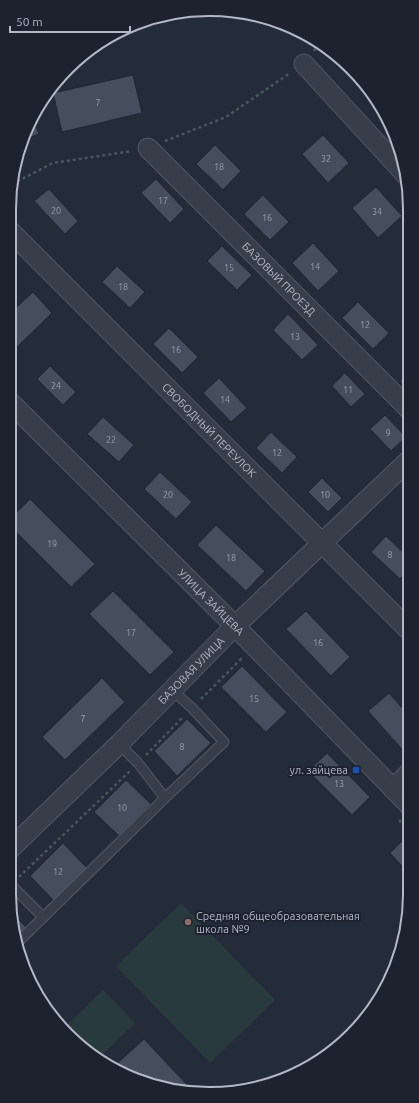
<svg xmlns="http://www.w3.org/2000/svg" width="419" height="1103" viewBox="0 0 419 1103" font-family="Ubuntu,sans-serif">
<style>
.green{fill:#293a3e}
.building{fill:#464e5e;stroke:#1f2431}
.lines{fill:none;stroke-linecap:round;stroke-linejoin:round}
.service-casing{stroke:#535865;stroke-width:11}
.minor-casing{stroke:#535865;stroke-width:21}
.path{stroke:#48575c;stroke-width:2.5;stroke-dasharray:3 3;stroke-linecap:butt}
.service{stroke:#383d4a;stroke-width:9}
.minor{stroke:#383d4a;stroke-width:19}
.transit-dot{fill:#1a4fb4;stroke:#1d222f;stroke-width:1.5}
.education-dot{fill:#8d6e63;stroke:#1d222f;stroke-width:1.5}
.labels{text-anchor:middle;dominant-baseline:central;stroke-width:4;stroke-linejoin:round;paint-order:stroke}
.number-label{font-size:9px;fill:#989eac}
.street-label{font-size:11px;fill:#b3b8c6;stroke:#1d222f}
.poi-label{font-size:11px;fill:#b3b8c6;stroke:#1d222f;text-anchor:end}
.rim{fill:none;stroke:#b3b8c6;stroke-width:2}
</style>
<rect width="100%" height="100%" fill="#242b39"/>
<g class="green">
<polygon points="181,903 275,1000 210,1063 116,966"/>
<polygon points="103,990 135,1023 99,1058 67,1025"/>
</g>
<g class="building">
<polygon points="198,12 216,13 217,14 198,14"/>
<polygon points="346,65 360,77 366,85"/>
<polygon points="133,75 142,113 62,132 53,93"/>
<polygon points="34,121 39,134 24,140"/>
<polygon points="323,135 349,163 328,183 302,154"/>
<polygon points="215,145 241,171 223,190 196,164"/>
<polygon points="156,179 184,209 170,223 141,193"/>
<polygon points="376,187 402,216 378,238 352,208"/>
<polygon points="49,189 78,221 65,234 34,201"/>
<polygon points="263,195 289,222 270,240 244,214"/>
<polygon points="313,243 339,271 318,291 292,263"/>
<polygon points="222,246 252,275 237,290 207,261"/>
<polygon points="117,266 145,292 130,308 102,282"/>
<polygon points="33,292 52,313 16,348 9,340 9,314"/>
<polygon points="358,302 389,333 373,349 342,318"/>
<polygon points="288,314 318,345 302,360 273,330"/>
<polygon points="169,328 198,357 182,373 153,344"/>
<polygon points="50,366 76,392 63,405 37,379"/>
<polygon points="345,373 365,394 351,407 332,386"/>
<polygon points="409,373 409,390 400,381"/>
<polygon points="219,378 247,408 231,422 203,393"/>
<polygon points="385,415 406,437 391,451 370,429"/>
<polygon points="103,417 134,445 119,462 87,434"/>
<polygon points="271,432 297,457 282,473 256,448"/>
<polygon points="160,472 192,502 176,519 144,489"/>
<polygon points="9,473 13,477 9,481"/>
<polygon points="322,478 342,498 328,512 308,492"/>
<polygon points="30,499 95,564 71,587 9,525 9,520"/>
<polygon points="216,525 265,571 246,591 197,545"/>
<polygon points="386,536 409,558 409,568 400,579 371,552"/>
<polygon points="113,591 174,652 150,675 89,614"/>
<polygon points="306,611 350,657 331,676 286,629"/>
<polygon points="242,666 287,712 266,732 221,687"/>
<polygon points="102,678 125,702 65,760 42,737"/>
<polygon points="389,693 410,717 410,753 407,755 368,711"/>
<polygon points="187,719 211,743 177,776 154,751"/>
<polygon points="327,753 370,797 352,815 308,771"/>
<polygon points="126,780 151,804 119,836 94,812"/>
<polygon points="407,836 410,839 410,875 390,853"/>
<polygon points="63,843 87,868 54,901 30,876"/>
<polygon points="12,913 27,928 16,938"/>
<polygon points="144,1039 194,1092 183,1092 112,1068"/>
</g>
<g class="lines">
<g class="service-casing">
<g id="service">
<polyline points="119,744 138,763 165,798"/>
<polyline points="9,883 43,917"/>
<polyline points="17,943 165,798 224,742 192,708 172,690"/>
</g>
</g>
<g class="minor-casing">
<g id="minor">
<polyline points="304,64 406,175"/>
<path id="s1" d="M148,148l261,261"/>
<path id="s2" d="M9,230l400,400"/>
<path id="s3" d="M9,401l226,225 175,180"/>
<polyline points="393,789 410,772"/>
<path id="s4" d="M9,850l110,-106 116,-118 174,-166"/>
</g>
</g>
<g class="path">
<polyline points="314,51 320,42"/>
<polyline points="165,141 226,117 290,73"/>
<polyline points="12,184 53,163 132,151"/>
<polyline points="201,699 241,659 242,661"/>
<polyline points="146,755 183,717"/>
<polyline points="399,820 410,832"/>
<polyline points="19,877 130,771"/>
</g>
<use href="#service" class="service"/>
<use href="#minor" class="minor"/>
</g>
<rect class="transit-dot" x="352" y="766" width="8" height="8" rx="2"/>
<circle class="education-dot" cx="188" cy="922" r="4"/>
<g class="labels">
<g class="number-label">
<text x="98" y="103">7</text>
<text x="326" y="159">32</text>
<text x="219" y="167">18</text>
<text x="163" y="201">17</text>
<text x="56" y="211">20</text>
<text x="377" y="212">34</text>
<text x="267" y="218">16</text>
<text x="315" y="267">14</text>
<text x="229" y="268">15</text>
<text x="123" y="287">18</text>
<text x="365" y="325">12</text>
<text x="295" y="337">13</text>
<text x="176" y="350">16</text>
<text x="56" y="386">24</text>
<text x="348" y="390">11</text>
<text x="225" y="400">14</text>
<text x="388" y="433">9</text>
<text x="111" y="440">22</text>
<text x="277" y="453">12</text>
<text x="168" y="495">20</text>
<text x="325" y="495">10</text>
<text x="52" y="544">19</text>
<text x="390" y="555">8</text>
<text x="231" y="558">18</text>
<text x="131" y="633">17</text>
<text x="318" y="643">16</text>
<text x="254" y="699">15</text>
<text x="83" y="719">7</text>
<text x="182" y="747">8</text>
<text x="339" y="784">13</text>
<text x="122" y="808">10</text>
<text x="58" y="872">12</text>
</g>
<g class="street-label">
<text stroke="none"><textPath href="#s1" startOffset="185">БАЗОВЫЙ ПРОЕЗД</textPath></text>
<text stroke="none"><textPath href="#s2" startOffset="283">СВОБОДНЫЙ ПЕРЕУЛОК</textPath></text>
<text stroke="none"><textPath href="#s3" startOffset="285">УЛИЦА ЗАЙЦЕВА</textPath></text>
<text stroke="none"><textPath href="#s4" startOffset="256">БАЗОВАЯ УЛИЦА</textPath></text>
</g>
<g class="poi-label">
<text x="348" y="770">ул. зайцева</text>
<text x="196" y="916" text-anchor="start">Средняя общеобразовательная<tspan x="196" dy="13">школа №9</tspan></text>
</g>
</g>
<path d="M0 0H419V1103H0ZM209 16H210A193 193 0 0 1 403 209V894A193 193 0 0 1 210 1087H209A193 193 0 0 1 16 894V209A193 193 0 0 1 209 16Z" fill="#1d222f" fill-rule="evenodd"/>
<path class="rim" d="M209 16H210A193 193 0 0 1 403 209V894A193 193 0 0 1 210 1087H209A193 193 0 0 1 16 894V209A193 193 0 0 1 209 16Z"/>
<path d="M10 26v6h120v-6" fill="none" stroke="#b3b8c6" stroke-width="2"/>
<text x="16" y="26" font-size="12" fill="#b3b8c6" stroke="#1d222f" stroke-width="3" paint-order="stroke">50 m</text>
</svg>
